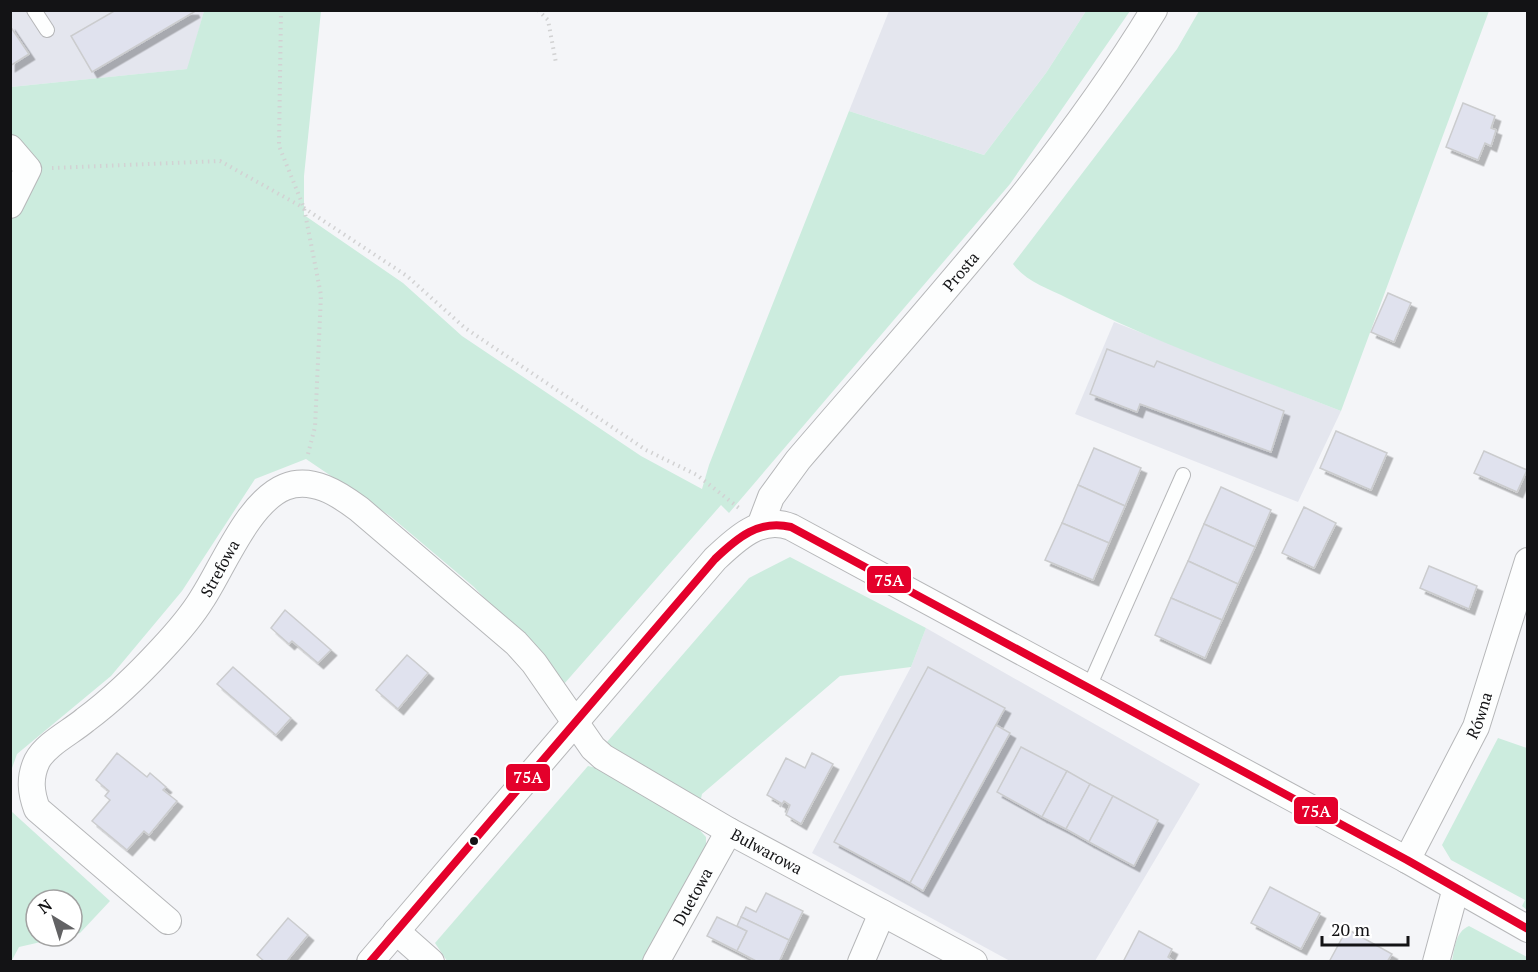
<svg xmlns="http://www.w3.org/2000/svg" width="1538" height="972" viewBox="0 0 1538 972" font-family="'PT Serif',serif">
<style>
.built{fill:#e4e6ee}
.green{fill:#ccecde}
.building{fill:#e0e2ee;stroke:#cbccce;stroke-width:1.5;filter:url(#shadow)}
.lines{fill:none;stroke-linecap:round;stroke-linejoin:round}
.lane-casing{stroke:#b6b7b9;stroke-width:16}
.street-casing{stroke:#b6b7b9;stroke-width:28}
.path{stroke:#d2d2d3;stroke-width:4;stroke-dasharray:1.5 4.5;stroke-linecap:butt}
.lane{stroke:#fdfefe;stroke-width:14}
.street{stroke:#fdfefe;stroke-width:26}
.bus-1-casing{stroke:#fff;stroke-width:12}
.bus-1{stroke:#e4002b;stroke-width:8}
.bus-dot{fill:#131315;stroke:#fff;stroke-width:2}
.labels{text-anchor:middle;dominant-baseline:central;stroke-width:6;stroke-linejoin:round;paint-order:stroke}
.street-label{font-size:16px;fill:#131315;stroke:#fff}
.line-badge{stroke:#fff;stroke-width:2}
.badge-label{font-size:16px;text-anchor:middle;font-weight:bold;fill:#fff}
</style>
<defs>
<filter id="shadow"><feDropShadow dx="5.5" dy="5.5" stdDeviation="0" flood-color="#0004"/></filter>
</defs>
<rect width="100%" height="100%" fill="#f4f5f8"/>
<g class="built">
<polygon points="10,11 204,11 188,69 11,87"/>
<polygon points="889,11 1086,11 1046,73 984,155 849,111"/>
<polygon points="1114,322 1341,411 1298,502 1075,414"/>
<polygon points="926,628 1200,784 1095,961 1010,961 812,853 911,667"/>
</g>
<g class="green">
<polygon points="204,11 321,11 304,176 304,215 403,283 462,336 641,456 702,489 709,465 849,111 984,155 1046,73 1086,11 1130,11 1010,184 729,513 721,505 564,684 474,587 390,516 306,459 255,479 182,591 111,676 17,754 11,771 11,87 187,69"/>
<path d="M1199,11h290l-148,400c-92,-36 -186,-68 -274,-113 -18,-9 -42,-17 -54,-34l164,-215z"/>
<polygon points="790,557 926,628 911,667 840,676 702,794 700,803 614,752 607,742 749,578"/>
<polygon points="1498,738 1527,748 1527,910 1522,906 1525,900 1451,860 1442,845"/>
<polygon points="588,766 601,769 696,826 706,837 706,848 643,961 447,961 435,943"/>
<polygon points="11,811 110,901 80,933 72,935 72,900 36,900 36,936 67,936 19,947 11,962"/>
<path d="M1469,926l58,31v4h-75c3,-13 3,-29 17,-35z"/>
</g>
<g class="building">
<polygon points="116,10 193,10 194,12 92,72 71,36"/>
<polygon points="10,26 29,54 10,66"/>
<polygon points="1463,103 1495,116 1491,128 1496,130 1491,146 1485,143 1478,160 1446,147"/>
<polygon points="1388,293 1411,303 1394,342 1371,332"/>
<polygon points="1107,349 1154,367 1157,361 1284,411 1271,452 1140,404 1137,412 1090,394"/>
<polygon points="1336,431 1387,453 1371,490 1320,468"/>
<polygon points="1094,448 1141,468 1125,506 1078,485"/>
<polygon points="1484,451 1527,470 1517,492 1474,473"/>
<polygon points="1078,485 1125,506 1109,543 1062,523"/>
<polygon points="1221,487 1271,510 1255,547 1204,524"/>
<polygon points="1304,507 1336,523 1314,568 1282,553"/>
<polygon points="1062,523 1109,543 1093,580 1045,560"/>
<polygon points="1204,524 1255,547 1238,584 1188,561"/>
<polygon points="1188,561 1238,584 1222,620 1171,598"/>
<polygon points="1429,566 1477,586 1469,609 1420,588"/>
<polygon points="1171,598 1222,620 1205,658 1155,635"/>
<polygon points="285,610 331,650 318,663 292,641 289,644 271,628"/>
<polygon points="407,655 428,673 398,709 376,690"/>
<polygon points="233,667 291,718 276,735 217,684"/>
<polygon points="928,667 1005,708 910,883 834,842"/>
<polygon points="996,725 1010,733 923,891 910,883"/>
<polygon points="1021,747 1067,771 1042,817 997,792"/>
<polygon points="117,753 147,777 150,773 166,787 163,790 177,801 149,835 144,831 127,850 92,821 110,800 105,796 109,791 96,780"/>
<polygon points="812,753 833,764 801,824 786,815 790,805 784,801 780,807 781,803 767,795 786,758 805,768"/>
<polygon points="1067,771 1090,784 1066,829 1042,817"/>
<polygon points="1090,784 1113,796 1089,842 1066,829"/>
<polygon points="1113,796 1158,820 1134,866 1089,842"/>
<polygon points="1270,887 1320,913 1301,949 1251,923"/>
<polygon points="766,893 803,911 789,940 741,917 746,907 756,912"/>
<polygon points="717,917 747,931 737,951 707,936"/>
<polygon points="741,917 789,940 779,962 758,962 737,951 747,931 737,926"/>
<polygon points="288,918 308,935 286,962 265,962 257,955"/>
<polygon points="1347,929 1392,954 1387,962 1329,962"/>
<polygon points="1139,931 1172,949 1168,957 1175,962 1123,962"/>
</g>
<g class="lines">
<g class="lane-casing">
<g id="lane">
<polyline points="34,10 47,30"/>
<polyline points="1089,687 1183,475"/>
</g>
</g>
<g class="street-casing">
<g id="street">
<polyline points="10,148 28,169 10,205"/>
<path id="s1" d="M760,526l11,-29 27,-37c124,-145 256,-286 356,-450"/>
<path id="s2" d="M1407,860l69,-133 52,-166"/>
<path id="s3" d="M168,921l-131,-112c-6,-16 -8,-31 0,-48 9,-17 34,-29 48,-41 27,-20 54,-46 77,-71 14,-15 29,-32 40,-50 21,-32 46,-97 83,-112 27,-11 54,7 74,22l157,134 18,20 59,85 10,9 126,74 245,131"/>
<polyline points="396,931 431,962"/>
<path d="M370,962l345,-403c21,-20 46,-44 76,-32l616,333 121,69"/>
<path id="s4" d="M656,962l73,-131"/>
<polyline points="861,962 882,913"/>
<polyline points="1436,962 1456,888"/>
</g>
</g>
<g class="path">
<polyline points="281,10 279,146 304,208 321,295 315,427 307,458"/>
<polyline points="538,10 548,20 556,63"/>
<polyline points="52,168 220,161 304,208 407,276 465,328 646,450 697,475 739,508"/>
</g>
<use href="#lane" class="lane"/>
<use href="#street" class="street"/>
<g class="bus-1-casing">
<path id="bus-1" d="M370,962l345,-403c22,-21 44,-40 76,-32l616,333 121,69"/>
</g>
<use href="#bus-1" class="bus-1"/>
</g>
<circle class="bus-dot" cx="474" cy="841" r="5"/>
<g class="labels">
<g class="street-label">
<text stroke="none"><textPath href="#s1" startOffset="326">Prosta</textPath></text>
<text stroke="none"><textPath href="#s3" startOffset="490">Strefowa</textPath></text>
<text stroke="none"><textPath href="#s2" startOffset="162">Równa</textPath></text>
<text stroke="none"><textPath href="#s3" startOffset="1216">Bulwarowa</textPath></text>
<text stroke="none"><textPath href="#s4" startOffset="75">Duetowa</textPath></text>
</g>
</g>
<g class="line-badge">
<rect x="866" y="565" width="46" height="29" rx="6" fill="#e4002b"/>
<rect x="505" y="763" width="46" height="29" rx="6" fill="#e4002b"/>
<rect x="1293" y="796" width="46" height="29" rx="6" fill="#e4002b"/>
</g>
<g class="badge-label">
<text x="889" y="586">75A</text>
<text x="528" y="783">75A</text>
<text x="1316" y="817">75A</text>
</g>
<rect width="1538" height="972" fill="none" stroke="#131315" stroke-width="24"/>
<g transform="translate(54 918) rotate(322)"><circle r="28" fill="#ffffff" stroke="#a1a1a1" stroke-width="1.5"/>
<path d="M0-4.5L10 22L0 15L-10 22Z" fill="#626264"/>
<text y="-9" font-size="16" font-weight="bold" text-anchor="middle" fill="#131315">N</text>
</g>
<path d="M1322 936v9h86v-9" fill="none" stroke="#131315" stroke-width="3"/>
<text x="1331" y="936" font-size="18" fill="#131315" stroke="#ffffff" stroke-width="4.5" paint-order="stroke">20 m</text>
</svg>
